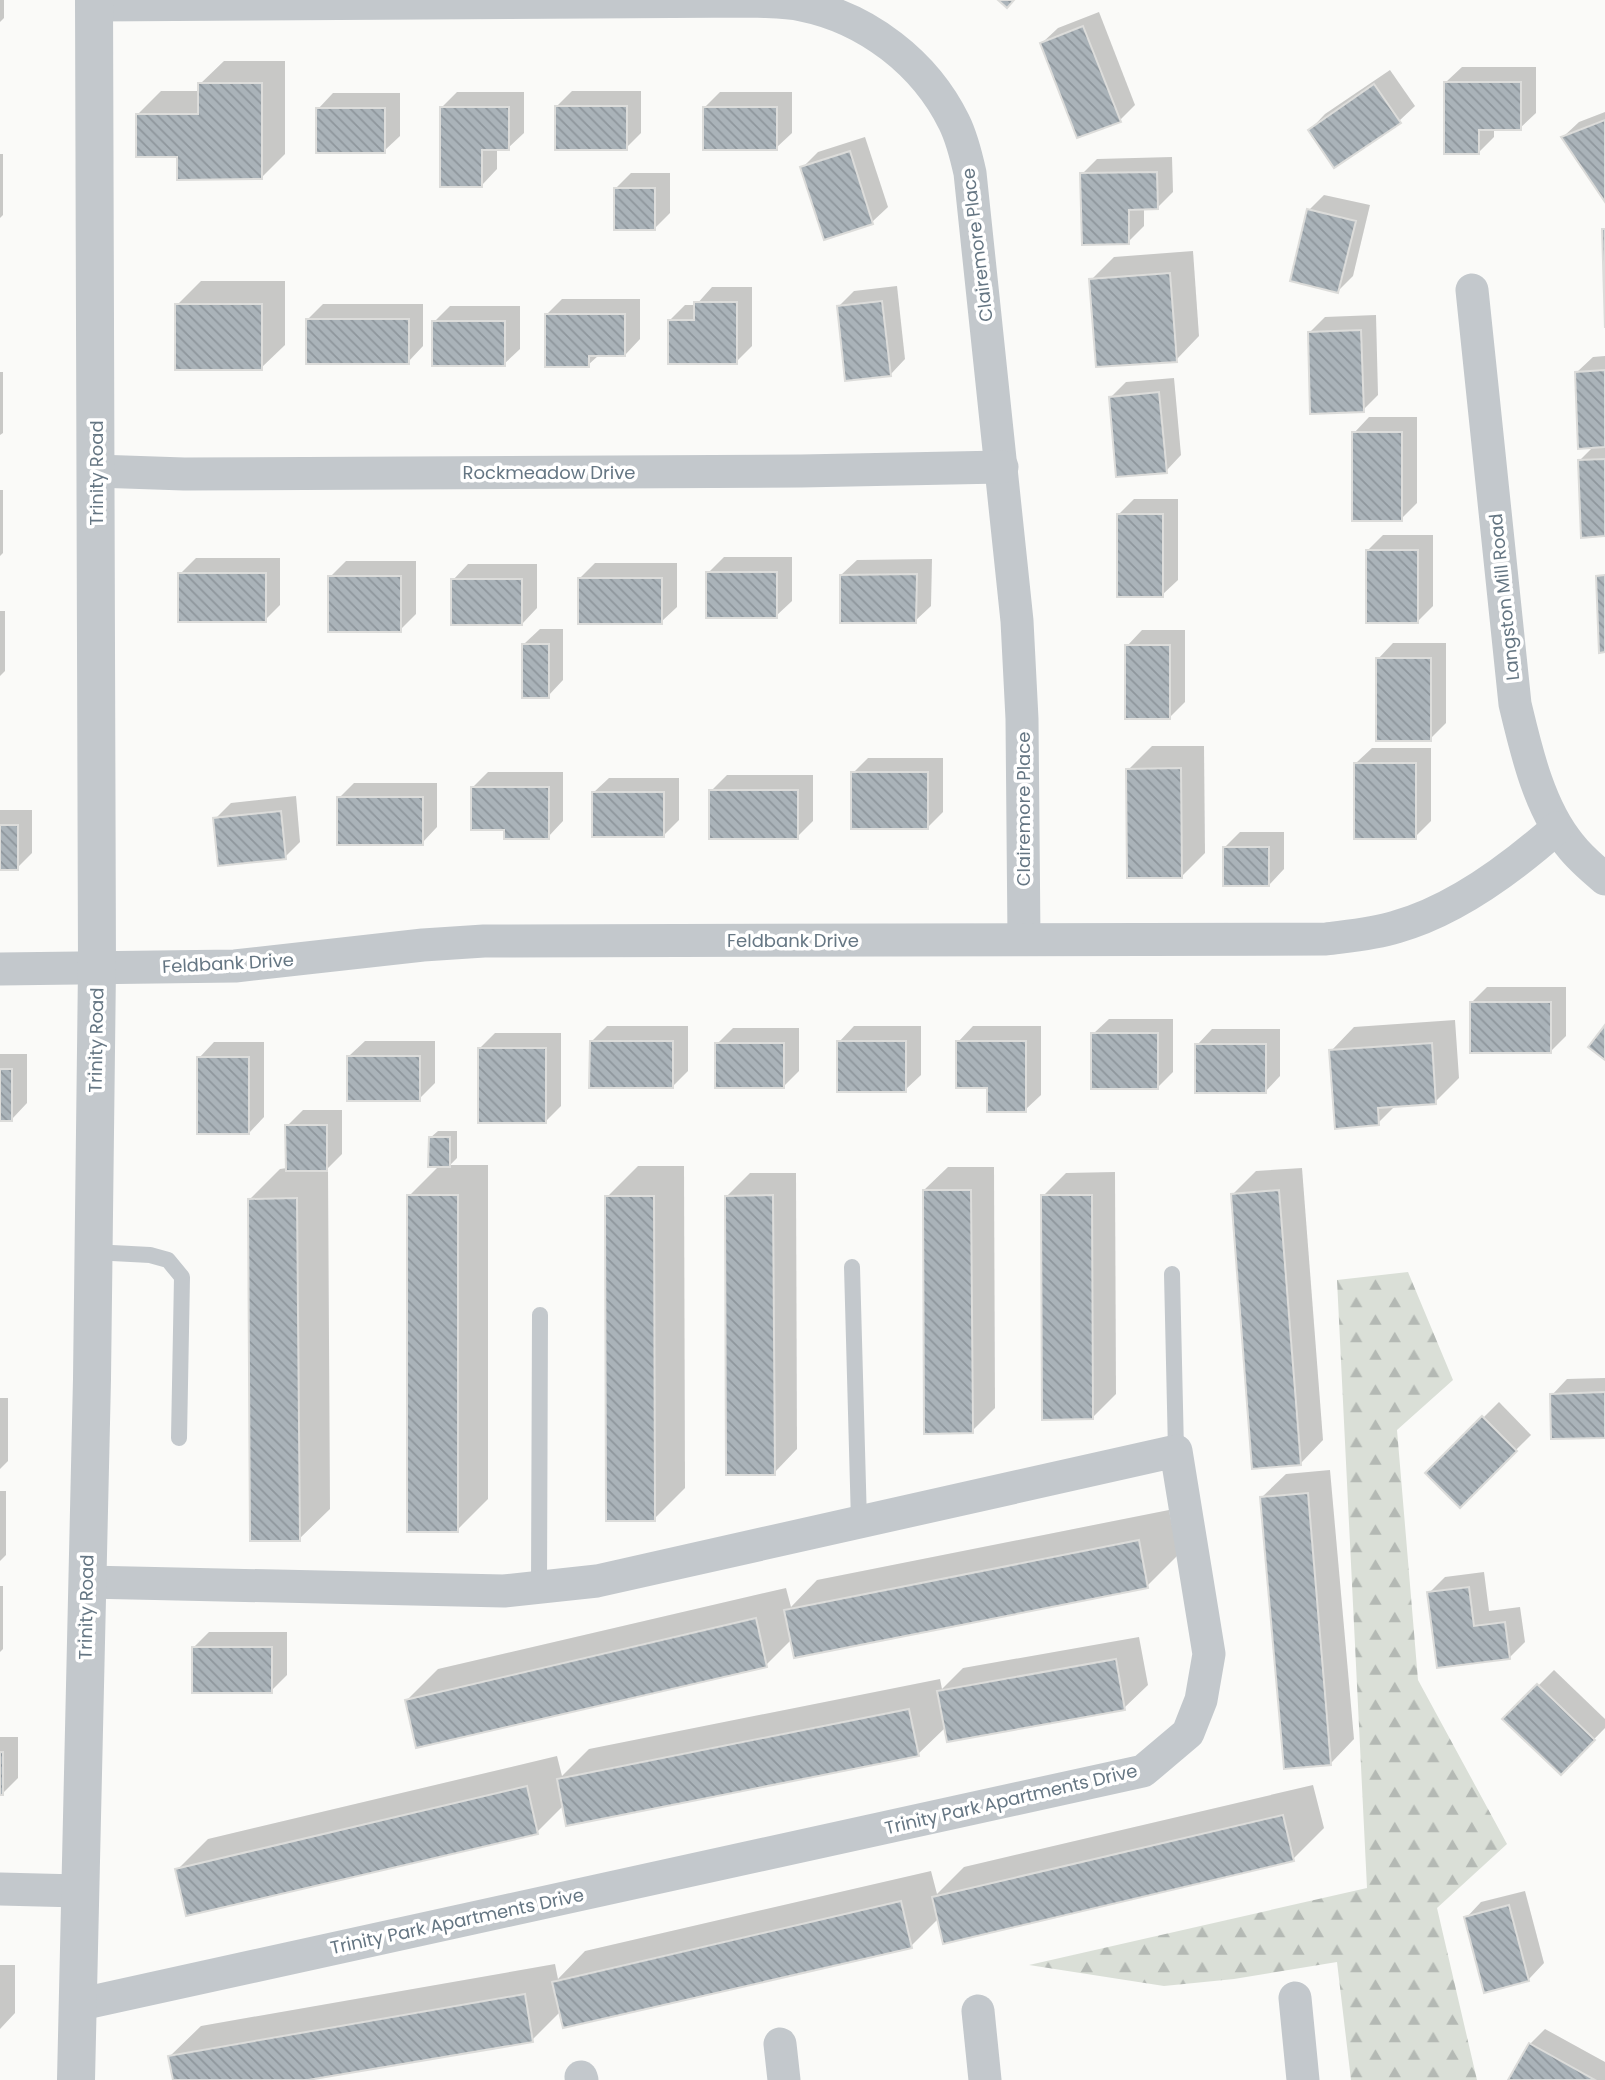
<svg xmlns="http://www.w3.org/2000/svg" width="1605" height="2080" viewBox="0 0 1605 2080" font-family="Poppins,sans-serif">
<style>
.forest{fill:url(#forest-firs)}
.shadow{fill:#0003}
.building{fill:url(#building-back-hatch);stroke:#dcdcda;stroke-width:2}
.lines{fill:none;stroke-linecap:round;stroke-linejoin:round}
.service{stroke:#c3c8cc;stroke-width:16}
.minor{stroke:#c3c8cc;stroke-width:33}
.tertiary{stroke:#c3c8cc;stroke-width:38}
.labels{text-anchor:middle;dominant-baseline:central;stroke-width:7;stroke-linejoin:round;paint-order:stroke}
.street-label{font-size:18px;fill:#657683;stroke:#fff}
</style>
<defs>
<pattern id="forest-firs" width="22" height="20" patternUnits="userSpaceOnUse" patternTransform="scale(1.75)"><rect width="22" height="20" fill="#dadfd7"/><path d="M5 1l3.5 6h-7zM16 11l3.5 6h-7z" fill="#b4b9b4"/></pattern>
<pattern id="building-back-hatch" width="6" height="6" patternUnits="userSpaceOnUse" patternTransform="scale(1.75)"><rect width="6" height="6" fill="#aab3b9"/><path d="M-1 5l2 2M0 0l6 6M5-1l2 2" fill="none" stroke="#8e969c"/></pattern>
</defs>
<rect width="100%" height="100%" fill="#fafaf8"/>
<polygon class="forest" points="1408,1272 1453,1380 1397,1430 1418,1680 1507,1844 1437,1908 1477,2080 1351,2080 1337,1962 1234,1979 1164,1986 1029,1965 1367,1888 1337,1280"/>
<g class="shadow">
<polygon points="0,0 4,0 4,18 0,22"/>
<polygon points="1099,12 1135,105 1120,120 1042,43 1058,28"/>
<polygon points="224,61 285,61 285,154 262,177 179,156 138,114 161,91 200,91 200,84"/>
<polygon points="1462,67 1536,67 1536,113 1520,128 1494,128 1494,137 1479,152 1446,82"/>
<polygon points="1390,70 1415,106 1399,121 1310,130 1325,114"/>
<polygon points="572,91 641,91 641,133 626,148 557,106"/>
<polygon points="457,92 524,92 524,133 508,148 497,148 497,169 482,185 442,107"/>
<polygon points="720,92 792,92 792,133 776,148 705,107"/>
<polygon points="333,93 400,93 400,136 384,151 318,109"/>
<polygon points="1605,112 1605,199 1563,137 1579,122"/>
<polygon points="865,137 888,207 872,222 802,168 818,152"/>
<polygon points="0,154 3,154 3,215 0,218"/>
<polygon points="1172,157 1173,192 1157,208 1144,208 1144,226 1128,242 1082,174 1097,159"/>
<polygon points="631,173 670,173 670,213 654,229 616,188"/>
<polygon points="1324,195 1370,205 1353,276 1338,291 1309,210"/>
<polygon points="1193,251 1199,336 1176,360 1091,280 1114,257"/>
<polygon points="201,281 285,281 285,345 261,368 177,305"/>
<polygon points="897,286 905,359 890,375 839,306 854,291"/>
<polygon points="712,287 752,287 752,346 736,362 669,321 685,305 696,305"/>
<polygon points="562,299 640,299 640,339 625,355 599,355 588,365 547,314"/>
<polygon points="323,304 423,304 423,346 408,362 308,319"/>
<polygon points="450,306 520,306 520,349 504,364 434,322"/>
<polygon points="1376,315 1378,395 1363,410 1309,333 1325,317"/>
<polygon points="1605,356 1605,534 1579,461 1594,446 1577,372 1593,357"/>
<polygon points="0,372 3,372 3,433 0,435"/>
<polygon points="1174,378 1181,455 1166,471 1110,398 1126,382"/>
<polygon points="1369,417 1417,417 1417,503 1401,519 1354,433"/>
<polygon points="0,490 3,490 3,553 0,556"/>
<polygon points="1134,499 1178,499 1178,580 1162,595 1118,515"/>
<polygon points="1383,535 1433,535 1433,606 1418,621 1367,551"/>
<polygon points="724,557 792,557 792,601 776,616 708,573"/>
<polygon points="196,558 280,558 280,605 265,620 180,574"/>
<polygon points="932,559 931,606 915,621 841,575 857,560"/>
<polygon points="346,561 416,561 416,614 400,630 330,577"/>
<polygon points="595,563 677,563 677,607 661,622 579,579"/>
<polygon points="468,564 537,564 537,608 522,624 453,580"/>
<polygon points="0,611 5,611 5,671 0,676"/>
<polygon points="540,629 563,629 563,680 548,696 524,644"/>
<polygon points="1142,630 1185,630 1185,702 1170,717 1127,646"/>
<polygon points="1393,643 1446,643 1446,723 1430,739 1378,659"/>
<polygon points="1152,746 1204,746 1205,853 1181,877 1128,770"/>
<polygon points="1372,748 1431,748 1431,821 1415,837 1356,763"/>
<polygon points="868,758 943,758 943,812 928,827 853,773"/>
<polygon points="488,772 563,772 563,821 548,837 506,828 473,787"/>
<polygon points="727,775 813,775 813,821 797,837 711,791"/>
<polygon points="609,778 679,778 679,820 663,836 593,793"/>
<polygon points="354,783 437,783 437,827 422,843 339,798"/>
<polygon points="296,796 300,842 285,857 215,819 231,803"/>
<polygon points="0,810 32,810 32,853 17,868 0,868"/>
<polygon points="1240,832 1284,832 1284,869 1269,885 1225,847"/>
<polygon points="1487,987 1566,987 1566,1036 1550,1052 1471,1003"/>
<polygon points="1109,1019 1173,1019 1173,1072 1157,1088 1093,1034"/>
<polygon points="1455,1020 1459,1078 1435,1102 1397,1104 1378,1123 1331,1051 1354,1027"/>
<polygon points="607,1026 688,1026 688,1071 673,1086 591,1042"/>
<polygon points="854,1026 921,1026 921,1075 905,1090 839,1042"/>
<polygon points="973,1026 1041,1026 1041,1095 1025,1110 989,1086 958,1042"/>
<polygon points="733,1028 799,1028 799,1071 784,1086 717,1044"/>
<polygon points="1212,1029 1280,1029 1280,1076 1265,1092 1197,1045"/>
<polygon points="495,1033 561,1033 561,1106 546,1121 479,1049"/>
<polygon points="365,1041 435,1041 435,1083 419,1099 349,1056"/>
<polygon points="214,1042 264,1042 264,1117 249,1133 199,1058"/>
<polygon points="0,1054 27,1054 27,1103 12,1119 0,1119"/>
<polygon points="303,1110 342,1110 342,1154 328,1168 330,1509 299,1539 250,1199 280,1169 287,1168 287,1126"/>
<polygon points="438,1131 457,1131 457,1158 450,1165 488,1165 488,1499 457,1530 409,1196 440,1165 430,1138"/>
<polygon points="638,1166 684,1166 685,1488 654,1519 607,1197"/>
<polygon points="948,1167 994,1167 995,1408 972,1431 924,1190"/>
<polygon points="1302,1168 1323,1440 1300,1464 1232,1195 1256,1171"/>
<polygon points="1115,1172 1116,1394 1092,1418 1043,1196 1066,1173"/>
<polygon points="750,1173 796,1173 797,1449 774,1473 726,1197"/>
<polygon points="1605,1378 1605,1436 1552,1395 1567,1379"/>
<polygon points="0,1398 8,1398 8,1461 0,1469"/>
<polygon points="1499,1402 1531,1435 1460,1505 1428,1473"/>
<polygon points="1330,1470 1354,1739 1331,1763 1262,1497 1286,1474"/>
<polygon points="0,1491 6,1491 6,1555 0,1561"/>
<polygon points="1169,1510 1178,1555 1147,1586 792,1639 766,1665 407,1700 438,1669 786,1588 791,1607 817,1580"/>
<polygon points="1484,1572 1489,1611 1520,1607 1525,1642 1509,1658 1429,1593 1445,1577"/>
<polygon points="0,1586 3,1586 3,1649 0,1652"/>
<polygon points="209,1632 287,1632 287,1675 271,1691 194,1647"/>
<polygon points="1139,1637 1148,1685 1124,1708 946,1727 918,1754 564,1805 537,1832 177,1870 208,1839 557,1756 562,1776 589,1749 940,1679 942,1689 963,1668"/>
<polygon points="1554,1670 1605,1719 1605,1728 1561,1773 1505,1719"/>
<polygon points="0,1737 18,1737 18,1778 2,1794 0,1794"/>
<polygon points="1313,1785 1324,1828 1293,1859 939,1918 911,1946 561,2011 532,2040 298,2080 174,2080 170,2056 201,2026 555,1964 558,1979 585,1951 931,1871 937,1894 964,1867"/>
<polygon points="1525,1891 1544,1963 1529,1979 1485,1991 1466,1918 1481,1902"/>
<polygon points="0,1965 15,1965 15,2013 0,2029"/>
<polygon points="1545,2029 1605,2062 1605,2080 1510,2080 1530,2044"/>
</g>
<g class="building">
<polygon points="998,0 1014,0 1007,8"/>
<polygon points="1083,26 1121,122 1077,138 1040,43"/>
<polygon points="1444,82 1521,82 1521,130 1479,130 1479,154 1444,154"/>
<polygon points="198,83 262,83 262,179 177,180 177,157 136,157 136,114 198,114"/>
<polygon points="1374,84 1401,123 1334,168 1308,130"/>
<rect x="555" y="106" width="72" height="44"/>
<polygon points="440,107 509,107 509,150 482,150 482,187 440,187"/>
<rect x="703" y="107" width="74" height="43"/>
<rect x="316" y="108" width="69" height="45"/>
<polygon points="1605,120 1605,202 1561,137"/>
<polygon points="850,151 873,224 824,240 800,167"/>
<polygon points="1157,172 1158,209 1129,210 1129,244 1082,245 1080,173"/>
<rect x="614" y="188" width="41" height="42"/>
<polygon points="1307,209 1356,221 1338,293 1290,281"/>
<polygon points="1602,229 1605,229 1605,328"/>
<polygon points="1170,273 1177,362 1096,367 1089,279"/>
<polygon points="882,301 891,376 845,381 837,306"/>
<polygon points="694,302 737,302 737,364 668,364 668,320 694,320"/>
<rect x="175" y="304" width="87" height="66"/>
<polygon points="545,314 625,314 625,356 589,356 589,367 545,367"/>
<rect x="306" y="319" width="103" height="45"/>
<rect x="432" y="321" width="73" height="45"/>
<polygon points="1361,330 1364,412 1310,414 1308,332"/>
<polygon points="1605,370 1605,447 1578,449 1575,372"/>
<polygon points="1159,392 1167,473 1116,477 1109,397"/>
<rect x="1352" y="432" width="50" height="89"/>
<polygon points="1605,459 1605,536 1581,538 1578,460"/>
<rect x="1117" y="514" width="46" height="83"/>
<rect x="1366" y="550" width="52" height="73"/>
<rect x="706" y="572" width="71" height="46"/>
<rect x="178" y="573" width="88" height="49"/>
<polygon points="917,574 916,623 840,623 840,575"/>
<polygon points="1605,575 1605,652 1599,653 1596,576"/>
<rect x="328" y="576" width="73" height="56"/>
<rect x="578" y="578" width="84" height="46"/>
<rect x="451" y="579" width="71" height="46"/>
<rect x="522" y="644" width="27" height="54"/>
<rect x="1125" y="645" width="45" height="74"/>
<rect x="1376" y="658" width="55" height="83"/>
<rect x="1354" y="763" width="62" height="76"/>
<polygon points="1181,768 1182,878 1127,878 1126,769"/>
<rect x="851" y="772" width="77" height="57"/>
<polygon points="471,787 549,787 549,839 504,839 504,830 471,830"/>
<rect x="709" y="790" width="89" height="49"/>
<rect x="592" y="792" width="72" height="45"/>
<rect x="337" y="797" width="86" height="48"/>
<polygon points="281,811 286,859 218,866 213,818"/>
<rect x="0" y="825" width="18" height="45"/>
<rect x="1223" y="847" width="46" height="39"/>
<rect x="1470" y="1002" width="81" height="51"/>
<polygon points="1605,1025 1605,1060 1588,1047"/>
<rect x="1091" y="1033" width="67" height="56"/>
<polygon points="590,1041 673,1041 673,1088 589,1088"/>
<rect x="837" y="1041" width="69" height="51"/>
<polygon points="956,1041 1026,1041 1026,1112 987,1112 987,1088 956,1088"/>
<rect x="715" y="1043" width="69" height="45"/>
<polygon points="1432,1043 1436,1104 1378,1108 1379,1125 1335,1129 1329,1050"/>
<rect x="1195" y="1044" width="71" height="49"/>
<rect x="478" y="1048" width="68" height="75"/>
<rect x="347" y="1056" width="73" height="45"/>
<rect x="197" y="1057" width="52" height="77"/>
<rect x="0" y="1069" width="12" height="52"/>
<polygon points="285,1125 327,1125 327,1171 286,1171"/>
<polygon points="429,1137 450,1137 450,1167 428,1167"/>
<polygon points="923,1190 971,1190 973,1433 924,1434"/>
<polygon points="1279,1190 1301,1465 1252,1469 1231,1194"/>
<rect x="407" y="1195" width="51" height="337"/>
<polygon points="773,1195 775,1475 726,1475 725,1196"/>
<polygon points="1041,1195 1092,1195 1093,1419 1042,1420"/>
<polygon points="605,1196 654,1196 655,1521 606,1521"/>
<polygon points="297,1198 300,1541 250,1541 248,1199"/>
<polygon points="1605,1392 1605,1438 1551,1439 1550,1394"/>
<polygon points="1482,1416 1517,1451 1460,1508 1425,1473"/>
<polygon points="1308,1493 1331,1765 1284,1769 1260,1497"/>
<polygon points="1139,1540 1148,1588 794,1658 784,1610"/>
<polygon points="1469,1587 1474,1626 1505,1622 1510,1659 1437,1668 1427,1592"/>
<polygon points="756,1618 767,1667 416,1748 405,1700"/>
<rect x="192" y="1647" width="80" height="46"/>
<polygon points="1116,1659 1125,1710 947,1742 937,1691"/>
<polygon points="1537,1684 1595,1740 1561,1775 1502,1719"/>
<polygon points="909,1709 919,1756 566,1826 557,1779"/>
<rect x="0" y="1752" width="3" height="43"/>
<polygon points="527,1786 538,1834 186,1916 175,1869"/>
<polygon points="1283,1815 1294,1861 943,1944 932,1897"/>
<polygon points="901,1901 912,1948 563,2028 552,1982"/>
<polygon points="1509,1905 1529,1981 1484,1993 1464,1917"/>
<polygon points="525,1994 533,2042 308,2080 173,2080 168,2056"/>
<polygon points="1529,2043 1595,2080 1508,2080"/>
</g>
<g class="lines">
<g class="service">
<polyline points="93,1252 150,1255 168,1260 182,1277 179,1438"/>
<polyline points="852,1267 859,1522"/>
<polyline points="1172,1274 1176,1451"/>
<polyline points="539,1587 540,1315"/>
</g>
<g class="minor">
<path d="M94,5l660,-4c16,1 33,1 48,4 65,13 123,58 152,117 8,16 12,33 16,51l47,448 5,98 2,220"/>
<path d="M1472,290l43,414c11,46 24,104 55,141 10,13 23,24 35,34"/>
<polyline points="96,471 184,474 801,471 1002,467"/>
<path d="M0,969l235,-3 188,-21 61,-4 842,-2c23,-3 48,-5 70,-12 58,-16 117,-60 161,-99"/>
<polyline points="0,1889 79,1891"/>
<polyline points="1295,1998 1303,2080"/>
<polyline points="77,2005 1143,1771 1188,1733 1201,1700 1209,1654 1176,1451 597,1581 504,1591 87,1582"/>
<polyline points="978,2011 985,2080"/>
<polyline points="780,2044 784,2080"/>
<polyline points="581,2077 582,2080"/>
</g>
<polyline class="tertiary" points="76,2080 92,1379 97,968 94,0"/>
</g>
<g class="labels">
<g class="street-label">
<text transform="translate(977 245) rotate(-97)">Clairemore Place</text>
<text x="549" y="472">Rockmeadow Drive</text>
<text transform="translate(96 473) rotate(-90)">Trinity Road</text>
<text transform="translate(1504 597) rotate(-96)">Langston Mill Road</text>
<text transform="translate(1023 809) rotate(-90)">Clairemore Place</text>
<text x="793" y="940">Feldbank Drive</text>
<text transform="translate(228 963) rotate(-3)">Feldbank Drive</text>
<text transform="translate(96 1040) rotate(-89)">Trinity Road</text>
<text transform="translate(86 1607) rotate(-89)">Trinity Road</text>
<text transform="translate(1011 1799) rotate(-13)">Trinity Park Apartments Drive</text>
<text transform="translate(457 1921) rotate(-12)">Trinity Park Apartments Drive</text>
</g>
</g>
</svg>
